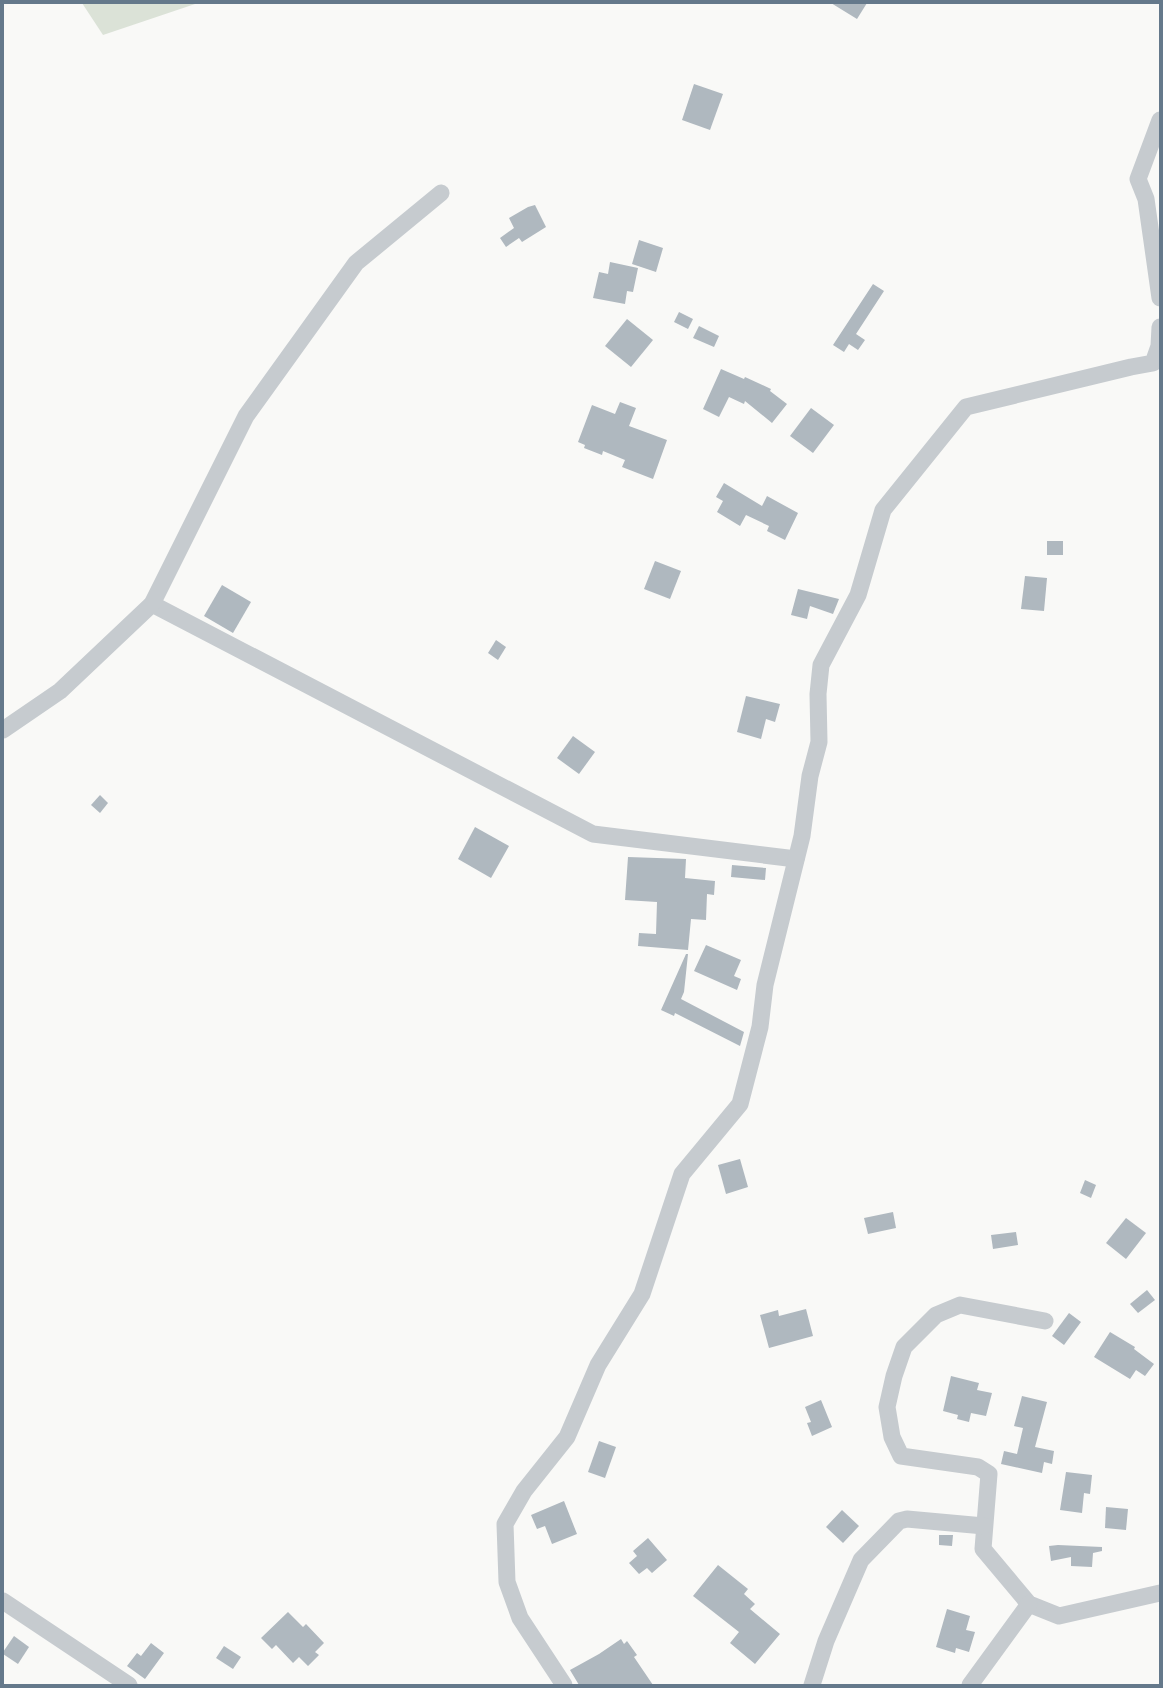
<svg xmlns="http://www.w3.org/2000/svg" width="1163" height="1688" viewBox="0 0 1163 1688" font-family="'Titillium Web',sans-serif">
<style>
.green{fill:#dbe2d7}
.building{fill:#afb8bf}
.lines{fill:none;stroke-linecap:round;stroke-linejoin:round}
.minor{stroke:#c6cbcf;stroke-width:17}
</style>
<rect width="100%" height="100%" fill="#f9f9f7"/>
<polygon class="green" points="82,3 198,3 103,35"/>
<g class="building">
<polygon points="831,3 867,3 857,19"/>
<polygon points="694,84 723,94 710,130 682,120"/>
<polygon points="535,205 546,227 522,242 519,238 506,247 500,238 514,228 509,218 528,207"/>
<polygon points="639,240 663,248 656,272 632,264"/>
<polygon points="610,262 638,268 633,292 627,291 625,304 593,298 599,272 608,274"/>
<polygon points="873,284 884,291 856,334 865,340 858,350 849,344 844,352 833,345"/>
<polygon points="679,312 693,319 688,329 674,322"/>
<polygon points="627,319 653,340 631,367 605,346"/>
<polygon points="699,326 719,336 714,347 693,338"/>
<polygon points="721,369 744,379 745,377 771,389 770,391 787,404 772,423 745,401 744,404 729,397 719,417 703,409"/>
<polygon points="620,402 636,408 629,426 667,440 653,479 622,467 625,460 603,451 602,455 584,448 585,445 578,442 592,405 615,414"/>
<polygon points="811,408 834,425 813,453 790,436"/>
<polygon points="724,483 762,506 767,496 798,513 785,540 767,531 769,526 746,515 740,526 717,512 723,501 716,497"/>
<rect x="1047" y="541" width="16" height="14"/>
<polygon points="655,561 681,571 670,599 644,589"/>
<polygon points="1025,576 1047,578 1044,611 1021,609"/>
<polygon points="222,585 251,602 233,633 204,616"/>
<polygon points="798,589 839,599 833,614 810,606 807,619 791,615"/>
<polygon points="496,640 506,647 498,660 488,653"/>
<polygon points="746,696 780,704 775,722 766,719 761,739 737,732"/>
<polygon points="573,736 595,752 579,774 557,758"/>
<polygon points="100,795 108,803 100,813 91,805"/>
<polygon points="475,827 509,846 491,878 458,859"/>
<polygon points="628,857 686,859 685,878 715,881 714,895 707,894 706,920 691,919 688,950 638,946 639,933 656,934 657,902 625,900"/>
<polygon points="732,865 766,868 765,880 731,877"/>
<polygon points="706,945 741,960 734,976 741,979 737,990 694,971"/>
<polygon points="686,954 688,954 684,992 681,999 744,1032 740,1046 675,1013 674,1016 661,1010"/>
<polygon points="740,1159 748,1187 726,1194 718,1165"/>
<polygon points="1085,1180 1096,1185 1091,1198 1080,1193"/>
<polygon points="893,1212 896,1228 868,1234 864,1218"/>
<polygon points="1126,1218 1146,1233 1126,1259 1106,1243"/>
<polygon points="1016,1232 1018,1245 993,1249 991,1235"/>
<polygon points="1147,1290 1155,1300 1138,1313 1130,1304"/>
<polygon points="806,1309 813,1336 769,1348 760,1315 778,1310 779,1316"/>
<polygon points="1069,1313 1081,1322 1064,1345 1052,1336"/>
<polygon points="1110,1332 1135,1347 1134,1349 1154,1364 1145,1376 1136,1370 1130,1379 1094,1357"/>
<polygon points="951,1376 979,1383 977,1390 992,1393 986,1416 971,1413 969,1422 957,1419 958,1415 943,1411"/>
<polygon points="1022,1396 1047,1402 1035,1447 1054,1451 1052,1464 1044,1462 1042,1473 1001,1464 1004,1451 1017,1454 1023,1428 1014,1426"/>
<polygon points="821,1400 832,1427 812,1436 807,1423 811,1422 805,1407"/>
<polygon points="599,1441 616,1447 605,1478 588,1472"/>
<polygon points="1066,1472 1092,1475 1090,1494 1084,1493 1082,1513 1060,1510"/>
<polygon points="564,1501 577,1534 552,1544 545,1526 537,1529 531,1515"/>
<polygon points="1106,1507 1128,1509 1126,1530 1105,1528"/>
<polygon points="842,1510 859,1526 843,1543 826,1527"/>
<polygon points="939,1535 953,1535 952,1546 939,1545"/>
<polygon points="648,1538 667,1560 652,1573 647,1568 639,1574 629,1563 637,1556 633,1551"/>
<polygon points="1058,1545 1102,1547 1102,1551 1093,1553 1092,1567 1071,1566 1071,1557 1051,1561 1049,1546"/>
<polygon points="718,1565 748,1589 744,1594 755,1604 750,1609 780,1634 755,1664 730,1643 739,1632 693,1596"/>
<polygon points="947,1609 970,1616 966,1630 975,1632 969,1652 956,1648 955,1653 936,1647"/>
<polygon points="288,1612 303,1627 306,1624 324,1643 315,1652 319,1655 308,1666 299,1657 293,1663 276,1645 272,1649 261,1638"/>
<polygon points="14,1636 29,1647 18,1664 3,1654 3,1652"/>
<polygon points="621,1639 624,1644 627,1641 637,1655 634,1657 653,1685 579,1685 570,1670 599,1654"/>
<polygon points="151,1643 164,1653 145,1679 127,1666 137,1653 141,1656"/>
<polygon points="224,1646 241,1657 233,1669 216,1658"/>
</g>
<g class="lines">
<g class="minor">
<polyline points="1160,120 1138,179 1146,199 1160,298"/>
<polyline points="152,604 593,834 796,859"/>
<polyline points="3,730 60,691 152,604 246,416 356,263 441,193"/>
<polyline points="1045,1321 960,1305 936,1315 904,1347 894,1376 887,1407 892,1437 901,1456 978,1467 989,1474 983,1549 1029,1604 1059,1616 1160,1593"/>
<polyline points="3,1601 129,1685"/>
<polyline points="564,1685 520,1618 507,1582 505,1524 524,1491 567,1437 598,1365 642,1294 682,1174 740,1104 760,1027 765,985 802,836 810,776 819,742 818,694 821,665 858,595 883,510 966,407 1131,367 1153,363 1159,346 1160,327"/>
<polyline points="812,1685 826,1641 861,1560 899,1521 907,1519 984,1526"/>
<polyline points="970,1685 1029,1604"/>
</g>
</g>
<rect width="1163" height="1688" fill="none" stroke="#65798b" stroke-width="8"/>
</svg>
